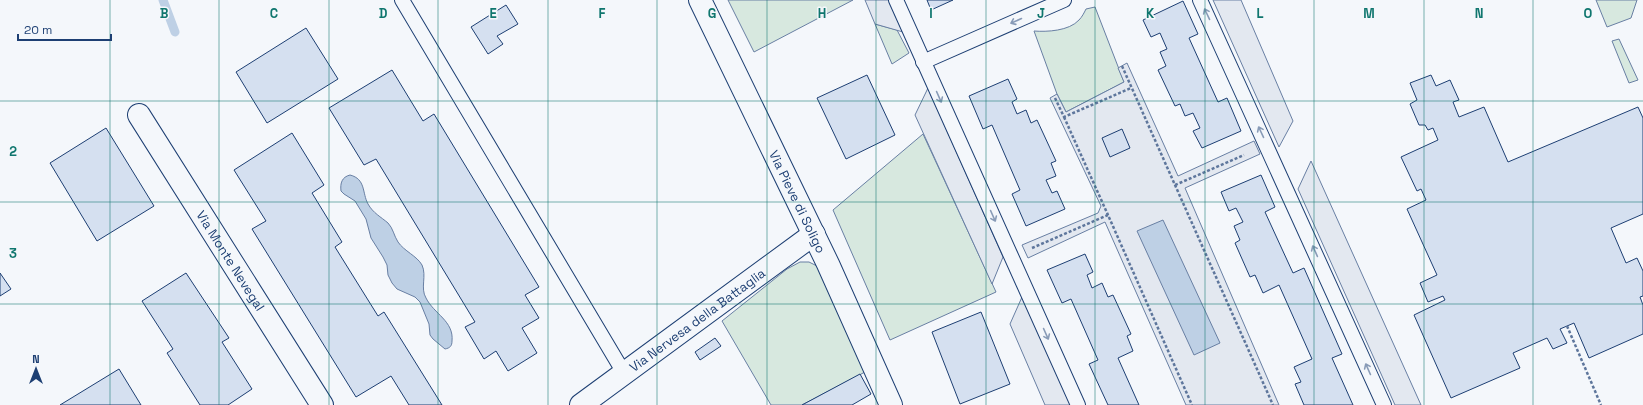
<svg xmlns="http://www.w3.org/2000/svg" width="1643" height="405" viewBox="0 0 1643 405" font-family="'Space Grotesk',sans-serif">
<style>
.green{fill:#d7e8df;stroke:#687fa3}
.parking{fill:#e3e8f0;stroke:#687fa3}
.water{fill:#bed0e5;stroke:#687fa3}
.lines{fill:none;stroke-linecap:round;stroke-linejoin:round}
.stream{stroke:#bed0e5;stroke-width:9}
.building{fill:#d5e0f0;stroke:#1d3f73}
.service-casing{stroke:#1d3f73;stroke-width:16}
.minor-casing{stroke:#1d3f73;stroke-width:24}
.path{stroke:#5e769c;stroke-width:2.5;stroke-dasharray:3 2;stroke-linecap:butt}
.service{stroke:#f4f7fb;stroke-width:14}
.minor{stroke:#f4f7fb;stroke-width:22}
.oneway{stroke:#889bb7}
.grid{fill:none;stroke:#0f766e;stroke-width:1;stroke-opacity:0.55}
.labels{text-anchor:middle;dominant-baseline:central;stroke-width:3;stroke-linejoin:round;paint-order:stroke}
.street-label{font-size:13px;fill:#1d3f73;stroke:#f4f7fb}
.grid-label{font-size:13px;text-anchor:middle;font-weight:bold;fill:#0f766e;stroke:#f4f7fb;stroke-width:3;stroke-linejoin:round;paint-order:stroke}
</style>
<rect width="100%" height="100%" fill="#f4f7fb"/>
<g class="green">
<polygon points="728,0 853,0 754,52"/>
<polygon points="1596,0 1637,0 1631,18 1607,27"/>
<path d="M1095,7l29,75 -58,30 -9,-18 -23,-63c13,1 35,0 45,-11 3,-3 5,-7 7,-11z"/>
<polygon points="875,24 897,30 909,53 892,64"/>
<polygon points="1619,39 1638,80 1629,83 1612,41"/>
<polygon points="923,134 996,292 890,340 833,210"/>
<polygon points="800,262 809,262 817,266 865,372 802,405 771,405 722,321 787,269"/>
</g>
<g class="parking">
<polygon points="865,0 890,0 903,32 875,24"/>
<polygon points="1213,0 1241,0 1293,121 1279,147"/>
<polygon points="1127,63 1178,176 1254,141 1260,154 1185,188 1279,405 1186,405 1105,222 1028,258 1022,245 1098,213 1101,206 1050,98 1057,94 1066,112 1124,82 1118,68"/>
<polygon points="928,88 1003,257 992,284 915,115"/>
<polygon points="1311,161 1421,405 1395,405 1298,189"/>
<polygon points="1022,297 1071,405 1045,405 1010,324"/>
</g>
<g class="water">
<path d="M350,175c16,4 12,18 18,29 5,9 13,13 20,19 5,5 6,13 10,19 6,9 19,14 24,23 5,11 -2,23 4,33 8,16 28,23 26,43 0,5 -2,7 -7,8l-12,-10 -3,-4 -1,-11 -9,-22 -5,-5 -18,-8 -5,-6 -4,-8 -1,-10 -4,-8 -12,-19 -5,-19 -11,-18 -11,-7 -3,-3c-1,-8 1,-14 9,-16z"/>
<polygon points="1163,220 1220,343 1194,355 1137,231"/>
</g>
<g class="lines">
<polyline class="stream" points="163,0 175,32"/>
</g>
<g class="building">
<polygon points="927,0 953,0 931,10"/>
<polygon points="1183,1 1198,34 1189,38 1218,102 1227,98 1241,131 1202,148 1193,131 1200,128 1193,113 1185,116 1180,104 1175,106 1158,70 1166,66 1160,52 1167,49 1160,33 1151,37 1143,20"/>
<polygon points="506,5 518,24 497,36 503,44 488,54 471,27"/>
<polygon points="306,28 338,79 267,123 236,72"/>
<polygon points="392,70 423,121 434,114 539,287 525,295 539,318 522,328 537,353 508,371 496,351 484,359 465,327 475,322 376,159 364,165 329,108"/>
<polygon points="867,75 895,135 846,159 817,98"/>
<polygon points="1431,75 1436,86 1450,80 1459,100 1453,102 1459,117 1484,107 1508,162 1638,107 1643,118 1643,214 1611,228 1626,263 1637,258 1643,271 1643,296 1640,297 1643,305 1643,334 1589,358 1574,323 1560,329 1567,343 1553,349 1547,338 1513,353 1520,368 1451,398 1414,315 1445,300 1443,296 1428,302 1420,283 1437,275 1407,209 1426,200 1421,189 1417,191 1401,157 1438,140 1433,128 1428,130 1425,125 1419,125 1410,104 1417,100 1410,83"/>
<polygon points="1008,79 1017,99 1012,102 1017,114 1026,110 1031,123 1037,120 1056,161 1051,163 1056,176 1046,180 1052,193 1057,191 1065,209 1026,226 1012,194 1020,190 992,125 983,129 969,96"/>
<polygon points="106,128 154,206 97,241 50,163"/>
<polygon points="1122,129 1130,148 1110,157 1102,138"/>
<polygon points="292,133 324,185 312,193 342,242 335,247 378,316 384,312 442,405 409,405 391,376 356,397 252,229 266,221 234,170"/>
<polygon points="1261,175 1275,207 1265,212 1293,273 1304,268 1342,354 1332,358 1353,405 1304,405 1295,384 1301,382 1294,367 1312,359 1279,285 1263,293 1255,275 1250,277 1235,243 1240,240 1234,226 1243,222 1236,208 1229,211 1221,192"/>
<polygon points="1085,254 1093,272 1087,275 1092,288 1102,283 1108,297 1113,295 1131,334 1127,336 1133,351 1118,358 1139,405 1108,405 1089,364 1098,360 1071,299 1062,303 1047,270"/>
<polygon points="0,273 11,289 0,296"/>
<polygon points="186,273 229,338 222,342 252,389 228,405 200,405 167,353 173,349 142,301"/>
<polygon points="981,312 1010,384 960,404 932,332"/>
<polygon points="715,338 721,346 700,360 695,352"/>
<polygon points="119,369 141,405 60,405"/>
<polygon points="860,374 871,394 852,405 802,405"/>
</g>
<g class="lines">
<g class="service-casing">
<g id="service">
<polyline points="402,0 624,373"/>
<polyline points="896,0 1078,405"/>
<polyline points="1200,0 1384,405"/>
<polyline points="923,62 1064,0"/>
</g>
</g>
<g class="minor-casing">
<g id="minor">
<path id="s1" d="M700,0l128,264 63,141"/>
<path id="s2" d="M139,115l183,290"/>
<path id="s3" d="M581,405l233,-171"/>
</g>
</g>
<g class="path">
<polyline points="1122,66 1273,405"/>
<polyline points="1055,98 1064,117 1131,88"/>
<polyline points="1064,117 1108,215"/>
<polyline points="1175,185 1244,155"/>
<polyline points="1032,248 1108,215 1192,405"/>
<polyline points="1567,326 1601,405"/>
</g>
<use href="#service" class="service"/>
<use href="#minor" class="minor"/>
</g>
<defs><path id="oneway-shaft" d="M-6 0H5M1.5-3L5.5 0L1.5 3" fill="none" stroke-width="1.6" stroke-linecap="round" stroke-linejoin="round"/></defs>
<g class="oneway">
<use href="#oneway-shaft" transform="translate(1207 14) rotate(-115)"/>
<use href="#oneway-shaft" transform="translate(1016 21) rotate(156)"/>
<use href="#oneway-shaft" transform="translate(939 97) rotate(66)"/>
<use href="#oneway-shaft" transform="translate(1261 132) rotate(-115)"/>
<use href="#oneway-shaft" transform="translate(993 216) rotate(66)"/>
<use href="#oneway-shaft" transform="translate(1315 251) rotate(-114)"/>
<use href="#oneway-shaft" transform="translate(1046 334) rotate(66)"/>
<use href="#oneway-shaft" transform="translate(1368 369) rotate(-114)"/>
</g>
<path class="grid" d="M110,0v405M219,0v405M329,0v405M438,0v405M548,0v405M657,0v405M767,0v405M876,0v405M986,0v405M1095,0v405M1205,0v405M1314,0v405M1424,0v405M1533,0v405M0,101h1643M0,202h1643M0,304h1643"/>
<g class="labels">
<g class="street-label">
<text stroke="none"><textPath href="#s1" startOffset="224">Via Pieve di Soligo</textPath></text>
<text stroke="none"><textPath href="#s2" startOffset="172">Via Monte Nevegal</textPath></text>
<text stroke="none"><textPath href="#s3" startOffset="144">Via Nervesa della Battaglia</textPath></text>
</g>
</g>
<g class="grid-label">
<text x="164" y="18">B</text>
<text x="274" y="18">C</text>
<text x="383" y="18">D</text>
<text x="493" y="18">E</text>
<text x="602" y="18">F</text>
<text x="712" y="18">G</text>
<text x="822" y="18">H</text>
<text x="931" y="18">I</text>
<text x="1041" y="18">J</text>
<text x="1150" y="18">K</text>
<text x="1260" y="18">L</text>
<text x="1369" y="18">M</text>
<text x="1479" y="18">N</text>
<text x="1588" y="18">O</text>
<text x="13" y="156">2</text>
<text x="13" y="258">3</text>
</g>
<g transform="translate(36 369)" stroke="#f4f7fb" stroke-width="3" paint-order="stroke">
<path d="M0-3L7 15L0 10L-7 15Z" fill="#1d3f73"/>
<text y="-6" font-size="11" font-weight="bold" text-anchor="middle" fill="#1d3f73">N</text>
</g>
<path d="M18 34v6h93v-6" fill="none" stroke="#1d3f73" stroke-width="2"/>
<text x="24" y="34" font-size="12" fill="#1d3f73" stroke="#f4f7fb" stroke-width="3" paint-order="stroke">20 m</text>
</svg>
